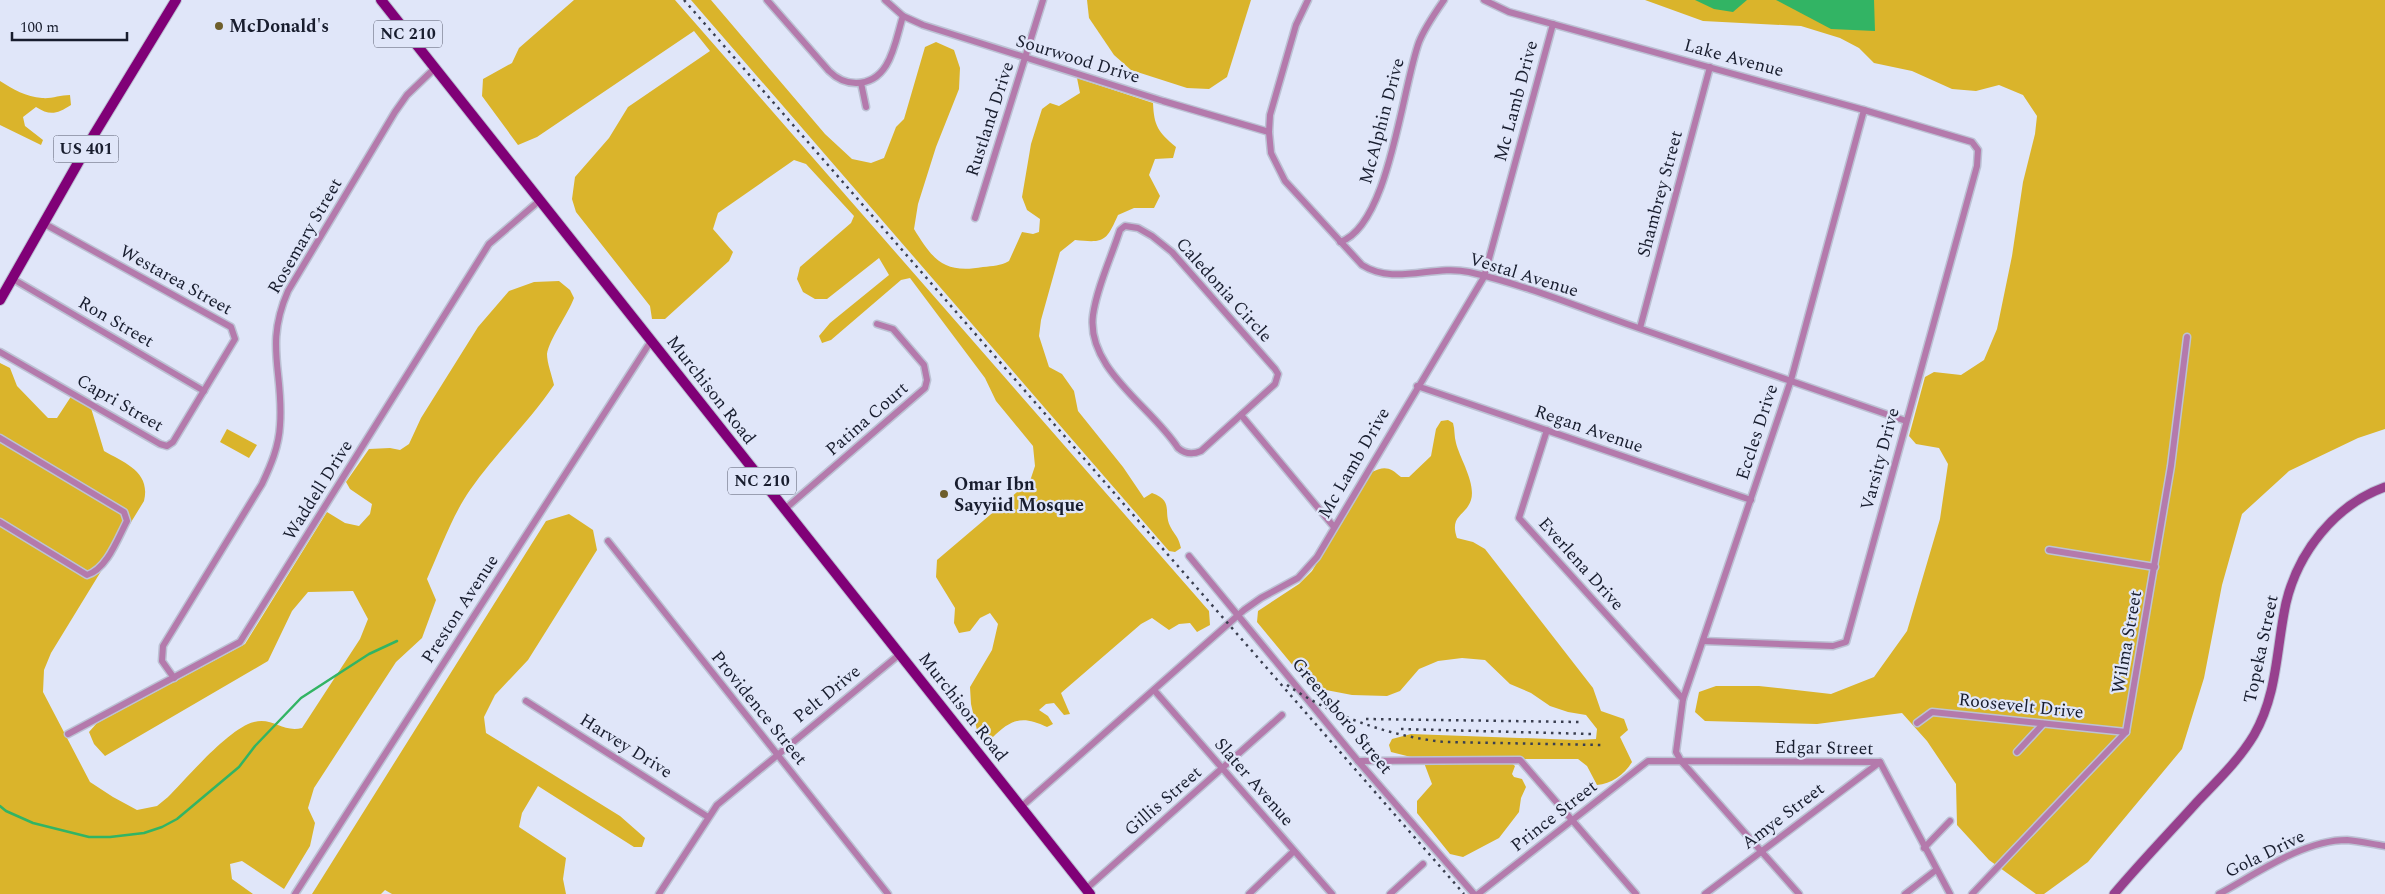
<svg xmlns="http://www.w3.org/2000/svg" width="2385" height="894" viewBox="0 0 2385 894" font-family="Spectral,serif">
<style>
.green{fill:#dab42b}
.water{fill:#32b464}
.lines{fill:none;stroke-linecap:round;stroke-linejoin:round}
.stream{stroke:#32b464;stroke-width:2.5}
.street-casing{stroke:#bcc2d4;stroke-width:9}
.secondary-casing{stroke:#bcc2d4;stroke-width:11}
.primary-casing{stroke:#bcc2d4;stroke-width:12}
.street{stroke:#b47aac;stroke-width:6}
.secondary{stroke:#97418e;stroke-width:9}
.primary{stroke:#800077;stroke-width:10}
.rail{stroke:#3a3f50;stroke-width:2.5;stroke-dasharray:2.5 5;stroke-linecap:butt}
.poi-dot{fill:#6e5e2b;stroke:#e0e6f9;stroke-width:2}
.labels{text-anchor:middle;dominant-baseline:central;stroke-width:4.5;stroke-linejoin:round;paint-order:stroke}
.shield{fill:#e0e6f9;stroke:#54596b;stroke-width:1}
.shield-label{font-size:16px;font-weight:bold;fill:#181d2e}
.poi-label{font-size:18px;font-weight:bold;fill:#181d2e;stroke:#e0e6f9;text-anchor:start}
.street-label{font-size:18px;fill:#181d2e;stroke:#e0e6f9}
</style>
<rect width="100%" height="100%" fill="#e0e6f9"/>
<g class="green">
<path d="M574,0h101l534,611 1,14 -13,7 -7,-9 -11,1 -10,6 -17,-12 -11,6 -80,69 9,21 -6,1 -10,-12 -8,1 -7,6 9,6 5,8 -6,3c-25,-12 -36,-8 -55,11l-13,1 -8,-35 -1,-17 22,-37 6,-26 -8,-11 -10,5 -10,13 -11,2 -5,-10 1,-15 -19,-31 1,-17 93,-79 5,-15 -2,-20 -37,-45 -11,-23 -75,-100 -9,2 -70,60 -9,3 -3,-7 11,-13 59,-48 -10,-17 -52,41h-12l-12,-7 -6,-13 3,-12 51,-44 3,-7 -48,-52 -12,-4 -76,53 -5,16 20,23 -4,9 -64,58h-13l-2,-13 -74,-94 -4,-13 3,-22 34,-39 19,-31 82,-56 -16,-20 -157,106 -19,8 -36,-49 1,-17 29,-16 7,-15z"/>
<path d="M691,0h20l114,134 27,25 19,4 13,-5 12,-31 8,-8 21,-72 11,-5 18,8 6,18 -1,21 -23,58 -18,57 -4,25c19,31 30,45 69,38 10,-1 17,-1 26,-6l13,-29 11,2 6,-2 1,-13 -13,-9 -5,-13 9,-53 11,-35 8,-6 9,3 21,-13 -3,-15 76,25c1,23 5,29 23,44l-3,11 -18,1 -6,16 11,21 -6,12h-20l-16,7c-12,27 -14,28 -43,25l-15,12 -19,68 -2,16 10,31 13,7 12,17 4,20 45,56 21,31 8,-5c22,8 11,18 18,33 5,10 8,9 11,22l-6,4 -6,-1z"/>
<polygon points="1087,0 1251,0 1227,77 1209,89 1187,88 1131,70 1114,55 1089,18"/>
<polygon points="1645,0 2385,0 2385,429 2358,438 2289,471 2242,514 2222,585 2204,678 2182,749 2088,862 2044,894 2036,894 1989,860 1957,825 1956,784 1927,741 1902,713 1817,724 1705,721 1695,712 1699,692 1716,686 1759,686 1831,694 1874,677 1907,631 1940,519 1948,464 1939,448 1916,444 1909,436 1925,377 1934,372 1961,375 1984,360 1997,329 2012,256 2023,182 2035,134 2037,116 2023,95 1999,85 1976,91 1952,89 1912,71 1874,63 1859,48 1840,38 1801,26 1703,21"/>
<path d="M0,81c13,8 26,16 42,17 9,1 18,-3 28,-3l1,10c-14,9 -21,11 -35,2l-13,10 2,9 18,14 -2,5 -41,-20z"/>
<path d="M559,281l11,9 4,8c-6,16 -25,42 -27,56 0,9 5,22 7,31 -25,37 -58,68 -84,105 -18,26 -30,60 -43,89l9,21 -14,38 -26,24 -82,126 -6,20 7,15 -5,23 -26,43 -42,-28 -12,3 2,15 21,15h-253v-531l10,5 7,18 31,32h9l15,-23 19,13 13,43c21,12 47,21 40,50l-93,152 -7,17 -1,22 47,90 23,15 24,13 20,-4 11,-9c19,-19 61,-69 86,-75 19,-5 29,11 48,6l58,-89 8,-20 -15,-28 -45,1 -16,19 -24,50 -163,95 -11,-12 -5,-12 8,-9 148,-79 82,-132 18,11 14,3 11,-12 2,-10 -22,-15 -4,-7 23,-33 21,-1 10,2 9,-6 12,-26 57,-91 31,-36 25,-9z"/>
<path d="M1448,420l5,3c2,7 1,13 3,20 4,16 20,40 15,57 -5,16 -22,15 -14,38l16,4 12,7 108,139 8,23 23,8 4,11 -8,7 12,25c-8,13 -21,22 -35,23l-10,-19 -9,-7h-108l38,1 7,6 -3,8 2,3 8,2 4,8 -5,11 -2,14 -20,26 -36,19 -13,-3 -33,-41v-12l15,-17 -9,-24 -32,-8 -2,-7 3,-6 19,-5 166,6 19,-1 1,-10 -11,-14 -18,-3 -18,-6 -19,-13 -21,-9 -25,-24 -23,-2 -24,3 -19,8 -19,22 -13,5 -35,-1 -26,-5 -17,-5 -52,-63 1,-11 41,-27 13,-13 60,-99c13,-7 19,-4 29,5h8l22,-21 5,-27 5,-8z"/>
<polygon points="227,429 257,445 249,458 220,442"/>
<polygon points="569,514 593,530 597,550 528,660 495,695 484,717 486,733 620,816 645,838 642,847 634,847 538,786 522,813 519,827 566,858 563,879 566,894 392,894 385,890 381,894 312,894 546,521"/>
</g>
<g class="water">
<polygon points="1695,0 1747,0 1733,12 1714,9"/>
<polygon points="1776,0 1874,0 1875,31 1831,29"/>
</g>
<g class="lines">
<polyline class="stream" points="0,806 6,811 33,823 89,837 110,837 144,833 162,827 177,819 239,767 255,746 301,698 369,654 397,641"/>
<g class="street-casing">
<g id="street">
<path d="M767,0l62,71c8,8 16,12 27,12 35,0 39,-42 47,-67"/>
<polyline points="885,0 903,16 923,25 1163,101 1269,132"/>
<path d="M1308,0l-12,25 -26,90 -1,17 2,21 14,28 77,84c33,21 71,-1 107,7 53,12 107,34 158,52 93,32 186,64 279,97"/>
<polyline points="1484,0 1509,12 1864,110 1972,142 1978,150 1977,166 1846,642 1833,646 1703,641"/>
<polyline points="861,83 866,107"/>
<polyline points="975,218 1043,0"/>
<path d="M1125,226l13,2 14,8 20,16 103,117 3,5 -3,10 -74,67c-9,4 -16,3 -23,-3 -26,-41 -92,-79 -85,-133 4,-28 18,-57 27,-85z"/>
<path d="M1340,242c49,-16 62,-154 79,-200 6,-15 16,-29 25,-42"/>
<polyline points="13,279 204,391"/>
<polyline points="1640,328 1710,67"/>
<polyline points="0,352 160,444 167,446 173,442 235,339 231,327 43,223"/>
<polyline points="1417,386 1751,500"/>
<polyline points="1241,415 1334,527"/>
<polyline points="1547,430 1519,518 1683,699"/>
<path d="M0,438l124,74 3,9c-9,17 -20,48 -40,54l-87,-53"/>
<polyline points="785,509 925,388 927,380 924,365 893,329 877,324"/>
<polyline points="608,541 888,894"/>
<polyline points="2049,550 2155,567"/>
<polyline points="1189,556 1358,761 1474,894"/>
<path d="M174,678l-12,-17 1,-15 99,-162c9,-19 17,-38 18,-59 4,-53 -16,-79 8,-134l107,-179 12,-17 27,-26"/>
<polyline points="1154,690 1332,894"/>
<polyline points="526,701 708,817"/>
<polyline points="1917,723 1932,712 2126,732"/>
<polyline points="68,734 240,642 489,244 539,201"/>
<polyline points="2017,752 2043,724"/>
<polyline points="1358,761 1520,760 1636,894"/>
<polyline points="1021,807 1244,610 1261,598 1298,578 1317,557 1484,277 1553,24"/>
<polyline points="1924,848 1950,821"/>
<polyline points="1086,889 1282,715"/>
<polyline points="295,894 651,341"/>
<polyline points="659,894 717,805 900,654"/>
<polyline points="1249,894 1294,851"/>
<polyline points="1390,894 1423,864"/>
<polyline points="1478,894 1648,761 1880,762 1950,894"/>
<polyline points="1705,894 1880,762"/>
<polyline points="1799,894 1681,761 1676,752 1683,699 1791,380 1864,110"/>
<polyline points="1905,894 1936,870"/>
<polyline points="1972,894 2126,732 2171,466 2187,337"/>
<path d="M2219,894c37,-20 84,-54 128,-54 12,1 25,4 38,6"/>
</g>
</g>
<g class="secondary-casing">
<path id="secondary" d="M2114,894c27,-32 56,-62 84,-93 20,-21 41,-41 56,-66 24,-42 22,-86 32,-132 12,-51 49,-98 99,-116"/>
</g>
<g class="primary-casing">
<g id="primary">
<polyline points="381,0 1090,894"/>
<polyline points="0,300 95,133 176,0"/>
</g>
</g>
<use href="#street" class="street"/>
<use href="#secondary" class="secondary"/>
<use href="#primary" class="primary"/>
<g class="rail">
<polyline points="684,0 1464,894"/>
<path d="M1287,685c45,31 102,51 157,57l158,3"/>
<polyline points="1366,719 1579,722"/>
<polyline points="1401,729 1592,734"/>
</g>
</g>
<g class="poi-dot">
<circle cx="219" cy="26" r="5"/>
<circle cx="944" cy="494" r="5"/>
</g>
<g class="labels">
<g class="shield">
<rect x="374" y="20.5" width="68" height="27" rx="4"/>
<rect x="53.5" y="135.5" width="65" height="27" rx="4"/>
<rect x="728" y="467.5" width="68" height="27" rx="4"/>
</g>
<g class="shield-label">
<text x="408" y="34">NC 210</text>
<text x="86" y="149">US 401</text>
<text x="762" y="481">NC 210</text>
</g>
<g class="poi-label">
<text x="229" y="26">McDonald's</text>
<text x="954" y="484">Omar Ibn<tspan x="954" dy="21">Sayyiid Mosque</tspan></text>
</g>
<g class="street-label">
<text transform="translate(1734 58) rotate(15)">Lake Avenue</text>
<text transform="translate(1078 59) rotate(17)">Sourwood Drive</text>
<text transform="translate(1516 101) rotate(-75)">Mc Lamb Drive</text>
<text transform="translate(990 119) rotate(-72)">Rustland Drive</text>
<text transform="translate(1382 121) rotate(-75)">McAlphin Drive</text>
<text transform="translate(1660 194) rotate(-75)">Shambrey Street</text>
<text transform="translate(305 236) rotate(-60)">Rosemary Street</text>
<text transform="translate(1524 275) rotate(17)">Vestal Avenue</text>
<text transform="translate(176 280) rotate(29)">Westarea Street</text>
<text transform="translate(1224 290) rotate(48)">Caledonia Circle</text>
<text transform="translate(116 322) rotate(30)">Ron Street</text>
<text transform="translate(711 390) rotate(52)">Murchison Road</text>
<text transform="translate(120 403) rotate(30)">Capri Street</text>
<text transform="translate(867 419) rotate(-41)">Patina Court</text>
<text transform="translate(1589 429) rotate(19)">Regan Avenue</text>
<text transform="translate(1757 432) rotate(-72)">Eccles Drive</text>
<text transform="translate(1880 459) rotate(-75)">Varsity Drive</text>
<text transform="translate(1354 463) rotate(-60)">Mc Lamb Drive</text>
<text transform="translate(318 490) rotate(-58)">Waddell Drive</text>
<text transform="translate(1581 564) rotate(48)">Everlena Drive</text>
<text transform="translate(460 609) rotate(-57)">Preston Avenue</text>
<text transform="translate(2127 642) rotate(-80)">Wilma Street</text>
<text transform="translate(2261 649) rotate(-78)">Topeka Street</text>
<text transform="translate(827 694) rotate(-39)">Pelt Drive</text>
<text transform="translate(2021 706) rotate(6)">Roosevelt Drive</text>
<text transform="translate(963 707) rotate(52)">Murchison Road</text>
<text transform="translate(759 708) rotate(51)">Providence Street</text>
<text transform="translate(1342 716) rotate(50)">Greensboro Street</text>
<text transform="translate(626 746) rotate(32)">Harvey Drive</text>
<text transform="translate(1824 748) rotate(1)">Edgar Street</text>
<text transform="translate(1254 782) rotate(49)">Slater Avenue</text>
<text transform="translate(1163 801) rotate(-41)">Gillis Street</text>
<text transform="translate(1554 816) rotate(-38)">Prince Street</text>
<text transform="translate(1783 816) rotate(-37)">Amye Street</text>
<text transform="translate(2265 854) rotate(-26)">Gola Drive</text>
</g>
</g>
<path d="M12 32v8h115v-8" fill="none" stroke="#181d2e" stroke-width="2.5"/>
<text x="20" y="32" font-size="15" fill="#181d2e" stroke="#e0e6f9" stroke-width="4" paint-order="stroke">100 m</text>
</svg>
